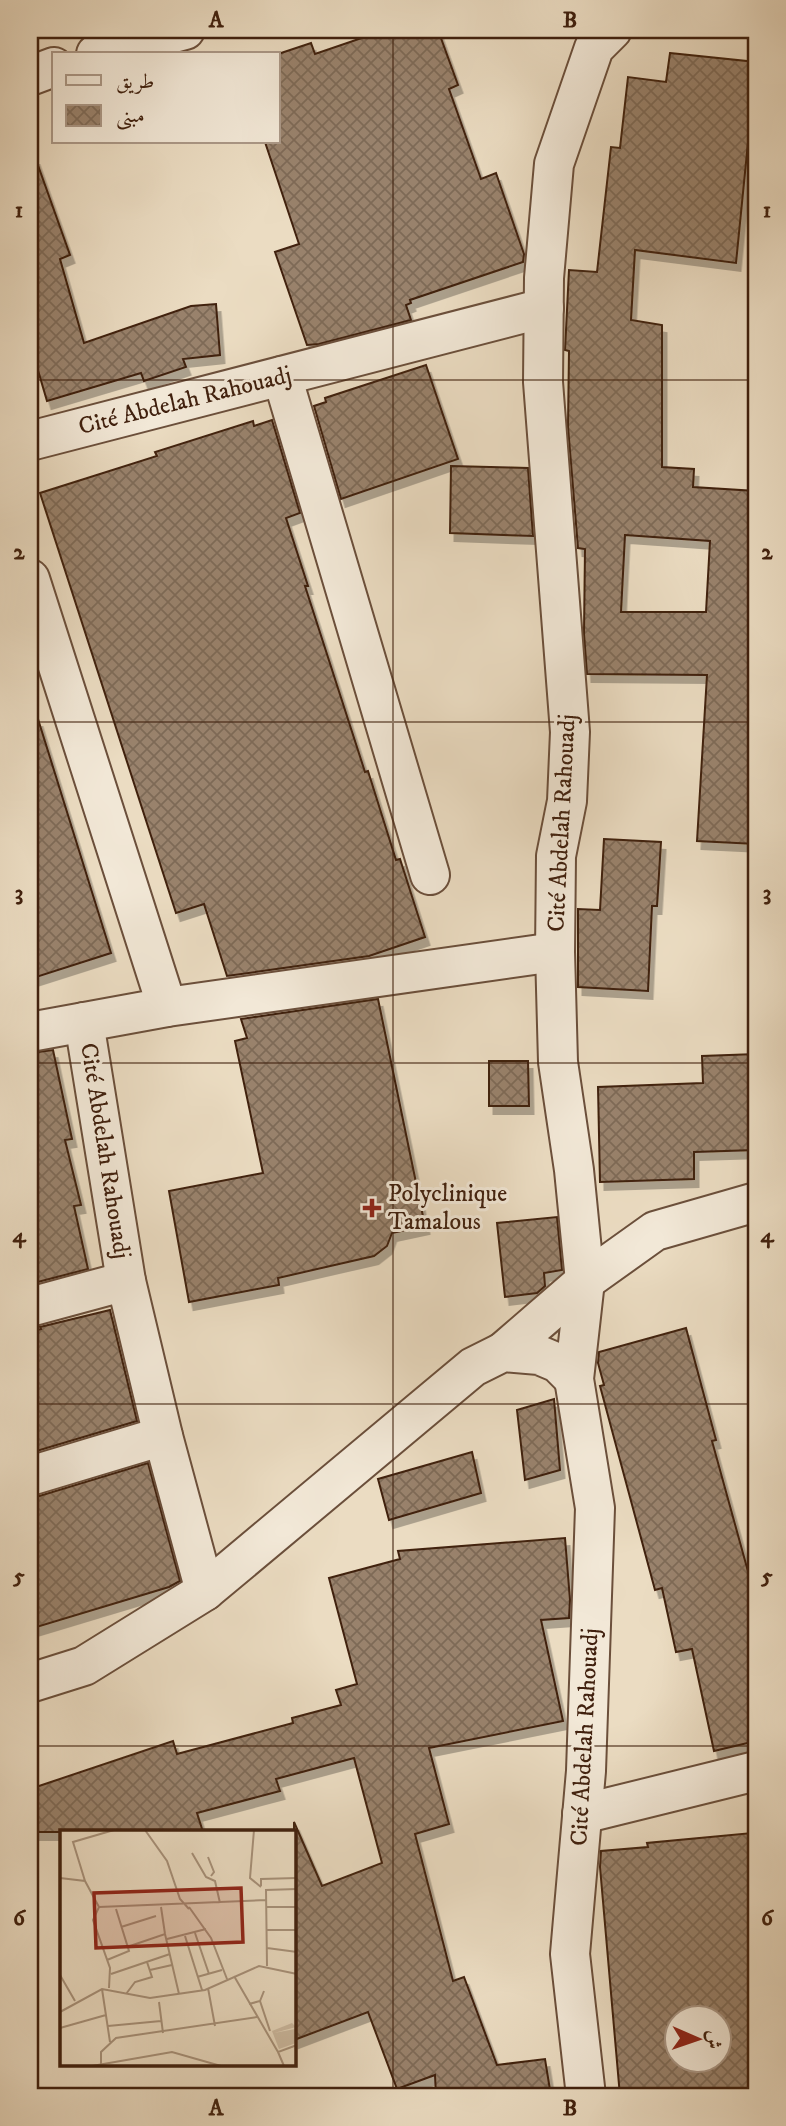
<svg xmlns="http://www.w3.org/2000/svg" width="786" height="2126" viewBox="0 0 786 2126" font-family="'IM FELL DW Pica',Amiri,serif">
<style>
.building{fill:url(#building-cross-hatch);stroke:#40200e;stroke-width:2;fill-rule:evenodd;filter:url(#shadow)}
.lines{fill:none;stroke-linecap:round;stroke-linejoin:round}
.minor-casing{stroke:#6b4f3b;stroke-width:42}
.minor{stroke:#f2e8d7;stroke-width:38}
.grid{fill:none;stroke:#40200e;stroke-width:2;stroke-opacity:0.55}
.poi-dot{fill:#8f2418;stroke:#f2e8d7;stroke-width:2.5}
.labels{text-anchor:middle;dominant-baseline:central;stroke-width:6;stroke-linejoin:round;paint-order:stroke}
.street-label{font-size:24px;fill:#40200e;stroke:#f2e8d7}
.poi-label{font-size:24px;fill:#40200e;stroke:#f2e8d7;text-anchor:start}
.inset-road{fill:none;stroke:#a7917a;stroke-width:2}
.view{fill:#8f2418;fill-opacity:0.15;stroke:#8f2418;stroke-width:3.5}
.inset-edge{fill:none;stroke:#40200e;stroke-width:3.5}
.neatline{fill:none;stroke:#40200e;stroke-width:2.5}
.grid-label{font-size:23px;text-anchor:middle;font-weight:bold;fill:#40200e}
</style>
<defs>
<pattern id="building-cross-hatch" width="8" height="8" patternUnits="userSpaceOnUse" patternTransform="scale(1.75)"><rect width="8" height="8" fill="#99826c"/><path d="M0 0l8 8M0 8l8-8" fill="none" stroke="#7e6a57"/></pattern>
<filter id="shadow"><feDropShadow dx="4.5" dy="8" stdDeviation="0" flood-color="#0004"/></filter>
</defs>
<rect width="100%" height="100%" fill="#ebdcc2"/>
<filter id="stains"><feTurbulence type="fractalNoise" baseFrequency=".00286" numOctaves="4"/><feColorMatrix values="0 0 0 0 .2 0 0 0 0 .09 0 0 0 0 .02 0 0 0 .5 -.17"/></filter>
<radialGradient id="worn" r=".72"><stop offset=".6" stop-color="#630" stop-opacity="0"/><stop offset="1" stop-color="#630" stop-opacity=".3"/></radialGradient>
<g class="building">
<polygon points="385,30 438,30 458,85 449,89 481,179 496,173 524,254 523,262 410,300 411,303 406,305 411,320 319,344 307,345 275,252 299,244 265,142 278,142 278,54 311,43 315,54"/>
<path d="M670,53l86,9 -20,201 -101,-13 -4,70 31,5v142l32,2 -1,18 63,4v353l-59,-3 10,-166 -120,-1 -3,-40 1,-85 -7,-1 -10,-121 1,-76 -4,-1 4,-80 28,2 14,-125 9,1 8,-71 38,5zM625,535l85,6 -4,71h-85z"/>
<polygon points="30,157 35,157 70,255 60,259 84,343 191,306 216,304 220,355 183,359 186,367 144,381 141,373 47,401 30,343"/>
<polygon points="426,365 458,459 341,499 314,406 326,402 325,398"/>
<polygon points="272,420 300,513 286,518 308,586 305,586 365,772 368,771 396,860 400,859 425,937 369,956 227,976 204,904 176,913 40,493 157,456 155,452 253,421 254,426"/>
<polygon points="451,466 528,468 533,536 450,533"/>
<polygon points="38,719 111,953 30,979 30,720"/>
<polygon points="604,839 661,842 657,906 652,906 648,991 578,987 578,909 600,910"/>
<polygon points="378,999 425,1226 392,1233 387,1246 374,1256 278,1278 279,1285 189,1302 169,1191 263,1173 235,1041 247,1038 241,1019"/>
<polygon points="53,1050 72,1139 65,1140 81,1205 74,1206 88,1269 30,1284 30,1053"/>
<polygon points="756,1054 756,1150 694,1152 694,1179 600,1182 598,1087 703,1083 702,1056"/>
<polygon points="489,1061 528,1061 529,1106 489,1106"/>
<polygon points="557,1217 562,1270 544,1273 545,1286 537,1293 505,1297 497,1223"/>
<polygon points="110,1310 137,1421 30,1453 30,1332 41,1329 40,1327"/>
<polygon points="686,1328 716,1440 712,1441 749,1575 752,1574 756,1595 756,1741 714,1751 692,1649 676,1652 662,1588 655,1590 600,1386 604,1385 598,1363 599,1352"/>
<polygon points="554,1399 560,1470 525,1480 517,1410"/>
<polygon points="472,1452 481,1493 389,1520 378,1479"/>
<polygon points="148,1463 180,1581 169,1587 30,1629 30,1497 36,1497"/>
<polygon points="565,1538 570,1600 569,1618 541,1620 563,1721 429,1748 449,1824 415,1834 453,1981 464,1977 497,2065 545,2059 551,2096 436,2096 435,2075 397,2089 368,2012 294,2040 294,1822 322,1886 382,1863 354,1758 276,1779 280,1791 197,1813 203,1832 30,1832 30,1789 173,1741 177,1754 293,1723 292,1718 341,1705 336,1690 357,1684 329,1578 400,1559 398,1551"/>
<path d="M752,1833l4,54v209h-136l-20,-229 1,-16 47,-4 -1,-4zM677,2018h42v42h-42z"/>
</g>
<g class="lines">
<g class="minor-casing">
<g id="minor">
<polyline points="96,54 185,30"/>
<polyline points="30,76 54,67"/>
<polyline points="282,376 430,875"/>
<polyline points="30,441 544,308"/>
<polyline points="30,579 167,1007 30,1032"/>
<polyline points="167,1007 555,952"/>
<polyline points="84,1022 126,1281 163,1436 205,1591"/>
<polyline points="30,1307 126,1281"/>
<polyline points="503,1352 585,1281 655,1231 756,1202"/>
<polyline points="30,1476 163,1436"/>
<polyline points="30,1683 84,1666 205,1591 473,1367 503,1352 539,1355 558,1363 574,1379"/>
<polyline points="582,1814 756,1771"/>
<polyline points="586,2096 570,1954 586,1771 595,1508 574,1379 585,1281 574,1170 558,1062 555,952 556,856 567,801 570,732 543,382 544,278 554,164 594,48 612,30"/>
</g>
</g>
<use href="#minor" class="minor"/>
</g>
<path class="grid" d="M393,30v2066M30,380h726M30,722h726M30,1063h726M30,1404h726M30,1746h726"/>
<path class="poi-dot" d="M368.5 1197.5h7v7h7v7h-7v7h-7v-7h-7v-7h7z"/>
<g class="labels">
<g class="street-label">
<text transform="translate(185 401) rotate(-14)">Cité Abdelah Rahouadj</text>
<text transform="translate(562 823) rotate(-87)">Cité Abdelah Rahouadj</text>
<text transform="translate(105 1151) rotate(81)">Cité Abdelah Rahouadj</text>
<text transform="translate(585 1737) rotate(-87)">Cité Abdelah Rahouadj</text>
</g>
<g class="poi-label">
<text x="388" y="1194">Polyclinique<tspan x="388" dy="28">Tamalous</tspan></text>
</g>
</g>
<g transform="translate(60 1830)">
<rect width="236" height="236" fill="#ebdcc2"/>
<path d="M232,193l4,4 -22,6 21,-4 1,14 -17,6 -7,-18z" fill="#cebca3"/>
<path class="inset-road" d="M85,0l22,31 13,38 9,10M194,0l-4,48 11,9M132,23l14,24 9,4 5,22M148,27l6,15 -3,4M0,48l25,3 14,26M25,51l-12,-39 41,-12M201,56v-7l36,-1M39,77l167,-7M39,77l-6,13 17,48 -1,20M101,77l4,27M129,77l22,31 16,41M206,77h31M61,97l35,-11M206,100h31M135,103l14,41M125,106l17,54M107,109l39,-10M67,117l38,-13 14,60M207,118l30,4M47,130l22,-9 -13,-42M207,136l-1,-76 31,-1M90,140l22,-5M51,144l59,-20M0,145l15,26M174,146l44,76M137,147l25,-7M148,158l7,38M42,159l8,53M66,164l9,-12 17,-5 -5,-15M200,171l10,30M99,172l4,31M189,174l11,-3 4,-10M0,182l42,-23 48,9 55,-8 54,-24 38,8M48,196l53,-5M0,198l46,-13M41,234v-12l15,-14 141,-21M32,236l80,-14 49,14M224,236l-6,-14 19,-7"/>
<path class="view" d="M181,58l2,54 -147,6 -2,-55z"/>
<rect width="236" height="236" class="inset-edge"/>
</g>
<rect width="786" height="2126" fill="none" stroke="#ebdcc2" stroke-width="77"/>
<rect x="52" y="52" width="228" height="91" fill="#f2e8d7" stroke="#ab9887" stroke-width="2"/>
<rect x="66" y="75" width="35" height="10" fill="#f2e8d7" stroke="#ab9887" stroke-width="2"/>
<text x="116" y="88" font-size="21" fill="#40200e">طريق</text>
<rect x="66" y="105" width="35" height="21" fill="url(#building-cross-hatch)" stroke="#ab9887" stroke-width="2"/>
<text x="116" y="122" font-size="21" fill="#40200e">مبنى</text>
<g transform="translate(698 2039) rotate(92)"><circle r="33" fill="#f2e8d7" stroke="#ab9887" stroke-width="2"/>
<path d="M0-5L12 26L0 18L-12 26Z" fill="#8f2418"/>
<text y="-10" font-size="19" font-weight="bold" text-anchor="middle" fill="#40200e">ش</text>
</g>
<rect x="38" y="38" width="710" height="2050" class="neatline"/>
<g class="grid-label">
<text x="216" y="27">A</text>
<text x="570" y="27">B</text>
<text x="19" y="217">1</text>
<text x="767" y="217">1</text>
<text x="19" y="559">2</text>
<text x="767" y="559">2</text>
<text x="19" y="900">3</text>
<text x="767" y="900">3</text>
<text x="19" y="1242">4</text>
<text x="767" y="1242">4</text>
<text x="19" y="1583">5</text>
<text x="767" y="1583">5</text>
<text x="19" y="1925">6</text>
<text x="767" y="1925">6</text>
<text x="216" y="2115">A</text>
<text x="570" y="2115">B</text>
</g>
<rect width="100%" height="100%" filter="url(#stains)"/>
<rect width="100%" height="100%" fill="url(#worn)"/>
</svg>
